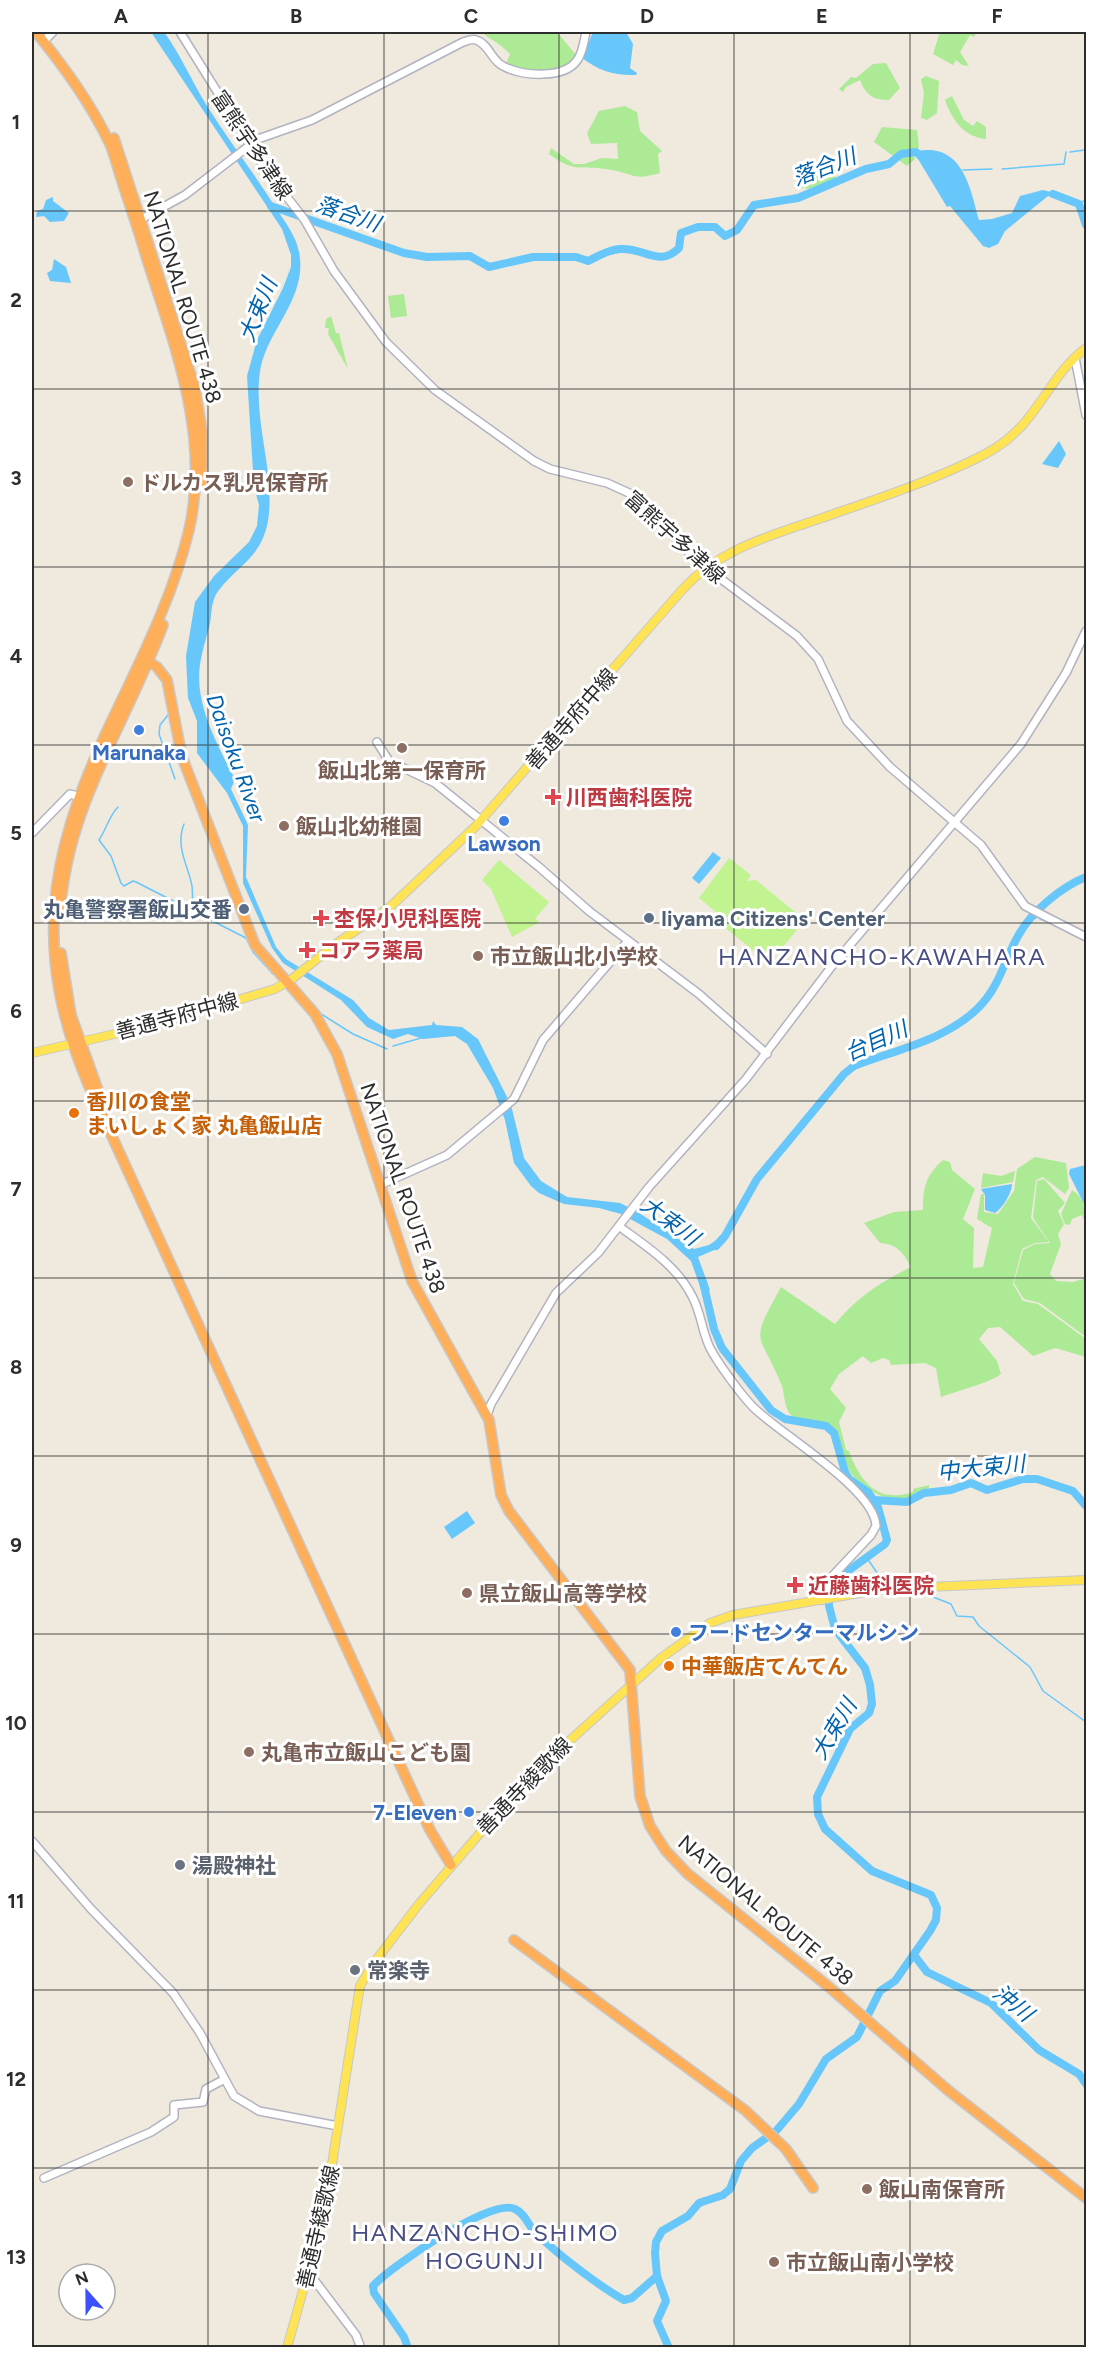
<svg xmlns="http://www.w3.org/2000/svg" width="1118" height="2379" viewBox="0 0 1118 2379" font-family="Figtree,'Noto Sans JP',sans-serif">
<style>
.green{fill:#acea96}
.pitch{fill:#c1f391}
.water{fill:#68c7fa}
.lines{fill:none;stroke-linecap:round;stroke-linejoin:round}
.stream{stroke:#68c7fa;stroke-width:1.5}
.river{stroke:#68c7fa;stroke-width:8}
.secondary-casing{stroke:#b2b3c1;stroke-width:10}
.primary-casing{stroke:#c8c8c8;stroke-width:10}
.highway-casing{stroke:#c8c8c8;stroke-width:12}
.secondary{stroke:#fff;stroke-width:7}
.primary{stroke:#fee454;stroke-width:8}
.highway{stroke:#ffae59;stroke-width:9}
.grid{fill:none;stroke:#2d2d2d;stroke-width:1.5;stroke-opacity:0.55}
.education-dot{fill:#8d6e63;stroke:#fff;stroke-width:2}
.shop-dot{fill:#3f7fe0;stroke:#fff;stroke-width:2}
.health-dot{fill:#e0444e;stroke:#fff;stroke-width:2}
.service-dot{fill:#5c6f8a;stroke:#fff;stroke-width:2}
.food-dot{fill:#e8710a;stroke:#fff;stroke-width:2}
.worship-dot{fill:#6b7280;stroke:#fff;stroke-width:2}
.labels{text-anchor:middle;dominant-baseline:central;stroke-width:6;stroke-linejoin:round;paint-order:stroke}
.street-label{font-size:21px;fill:#2d2d2d;stroke:#fff}
.education-label{font-size:21px;font-weight:bold;fill:#785e54;stroke:#fff;text-anchor:start}
.shop-label{font-size:21px;font-weight:bold;fill:#366cbe;stroke:#fff}
.health-label{font-size:21px;font-weight:bold;fill:#be3a42;stroke:#fff;text-anchor:start}
.service-label{font-size:21px;font-weight:bold;fill:#4e5e75;stroke:#fff;text-anchor:end}
.food-label{font-size:21px;font-weight:bold;fill:#c56008;stroke:#fff;text-anchor:start}
.worship-label{font-size:21px;font-weight:bold;fill:#5b616d;stroke:#fff;text-anchor:start}
.water-label{font-size:22px;font-style:italic;fill:#0163ad;stroke:#fff}
.quarter-label{font-size:24px;letter-spacing:1.5px;fill:#484d82;stroke:#fff}
.neatline{fill:none;stroke:#2d2d2d;stroke-width:2}
.grid-label{font-size:20px;text-anchor:middle;font-weight:bold;fill:#2d2d2d}
</style>
<rect width="100%" height="100%" fill="#efe9de"/>
<g class="green">
<path d="M481,32h76l19,23c-13,23 -46,15 -67,11l-3,-2 4,-10c-9,-10 -19,-14 -29,-22z"/>
<polygon points="940,32 977,32 974,37 970,35 960,52 969,66 962,65 956,60 953,65 933,54"/>
<path d="M886,63l14,25 -11,12c-16,0 -23,-5 -29,-20l-14,7 -3,5 -4,-3 12,-12 5,1 17,-14z"/>
<polygon points="926,76 939,81 937,113 927,120 921,118 924,93 921,79"/>
<path d="M952,96l12,24 9,6 4,-5 9,6v12c-22,-2 -34,-19 -41,-39z"/>
<path d="M625,106l12,6 3,19 22,20 -4,3 2,19c-28,8 -24,1 -49,-3 -29,-6 -34,5 -62,-16l2,-6 23,16h10l18,-6 16,1 -1,-16 -26,1 -4,-11 12,-22z"/>
<polygon points="882,127 917,130 919,147 913,155 915,159 907,166 874,142"/>
<polygon points="831,166 836,179 810,189 796,187 807,171"/>
<polygon points="404,294 407,316 391,318 388,296"/>
<polygon points="331,316 336,333 339,333 348,369 328,334 329,328 325,328 326,319"/>
<path d="M1035,1157l31,6 3,25 -4,6 -22,-17 -7,3 -5,38 18,24 -14,1 -13,6 -9,35 10,17 15,3 48,35v18l-31,-9 -22,8 -33,-29 -12,1 -9,11 18,22 4,13c-7,7 -46,18 -60,23l-5,-29 -11,-5 -34,2 -2,-5 -6,-2 -12,5 -8,-7 -24,18 -9,15 16,19 -7,14 7,28 3,1c11,31 29,53 64,41v-3l16,-4v3c-7,2 -12,8 -19,11 -20,6 -54,-12 -62,-31 -5,-11 -6,-29 -15,-38 -9,-11 -29,-5 -41,-14 -8,-7 -7,-20 -10,-30 -23,-57 -34,-39 -1,-99l54,37c24,-28 44,-41 76,-57 -8,-15 -14,-23 -31,-24l-16,-20 30,-11 29,-2c0,-22 2,-34 20,-50l7,2 2,8 23,19 -12,30 11,9 -1,40 10,-1 9,-39 -15,-9 4,-25h3v18l14,2 16,-23 3,-22z"/>
<polygon points="1015,1171 1013,1182 981,1188 983,1173 1001,1176"/>
<polygon points="1044,1179 1065,1203 1058,1211 1064,1224 1058,1234 1061,1244 1050,1274 1056,1281 1073,1282 1086,1278 1086,1337 1040,1303 1024,1299 1014,1283 1023,1250 1035,1244 1050,1243 1033,1218 1037,1181"/>
<path d="M1072,1190c12,7 15,20 14,34l-4,-9 -10,4 -2,6 -5,-1 -4,-10z"/>
</g>
<g class="pitch">
<polygon points="729,858 751,875 747,881 756,880 805,920 782,948 777,945 769,953 762,952 759,955 718,922 722,917 699,898"/>
<polygon points="499,860 549,902 535,919 539,922 512,937 491,889 482,880"/>
</g>
<g class="water">
<path d="M151,32h13c17,23 28,50 43,74 22,35 47,67 69,102 9,14 20,28 23,44 9,44 -29,75 -38,114 -10,51 15,104 7,155 -7,37 -29,43 -49,69 -8,10 -7,21 -9,34 -3,12 -7,23 -9,35 -9,41 16,85 34,120l-4,10 17,36 -2,52 30,70 10,12 67,41 16,18 20,12 43,-5 1,-4 3,4 26,2 16,12 33,66 13,53 17,23 26,16 53,6 14,7 3,-3 -1,4 58,38 15,-4 13,-9 4,5 -7,7 -21,9 12,33 -8,2 -11,-31 -24,-22 -46,-25 -22,-6 -35,-4 -25,-11 -8,-7 -17,-23 -9,-43 -12,-32 -26,-44 -12,-8 -32,3 -15,-5 -15,5 -26,-12 -26,-27 -58,-37 -11,-15 -29,-65v-57l-16,-33 -30,-40v-32l-9,-23 -2,-42 9,-54 19,-26 35,-34 8,-16 2,-21 -5,-18 -7,-111 10,-36 26,-52 8,-21v-12l-9,-26z"/>
<path d="M593,32h33l7,12 -3,24 7,5 -1,2c-22,1 -36,-4 -54,-17z"/>
<path d="M925,150c39,-2 46,41 54,70l13,-1 20,-6 8,-17 23,-6 20,5 -3,5 -12,-4 -43,35 -7,13 -9,4 -6,-2 -33,-40 -3,1 -32,-53 2,-3z"/>
<polygon points="53,197 53,201 69,213 64,221 50,222 44,216 36,217 37,211 43,209 46,200"/>
<polygon points="54,259 66,267 71,283 50,281 47,273 52,270"/>
<polygon points="1059,441 1066,454 1058,468 1042,464"/>
<polygon points="713,852 721,858 699,884 692,878"/>
<polygon points="1086,1165 1086,1208 1069,1174 1070,1169"/>
<path d="M1012,1184c0,9 -10,25 -17,29l-10,-3v-15l-4,-6z"/>
<polygon points="467,1511 475,1523 452,1539 444,1527"/>
</g>
<g class="lines">
<g class="stream">
<polyline points="1070,152 1085,150 1086,144"/>
<polyline points="1002,169 1064,164 1066,152"/>
<polyline points="963,170 992,169"/>
<polyline points="1079,204 1086,199"/>
<polyline points="168,715 160,725 159,734 175,779"/>
<path d="M118,807c-9,9 -11,21 -19,33l12,16 10,27 3,3 9,-5 3,1 110,56 7,14 20,22"/>
<path d="M184,824c-9,23 4,41 8,62 1,8 0,17 1,25"/>
<polyline points="1033,917 1036,918"/>
<polyline points="1040,919 1054,924"/>
<polyline points="318,1012 353,1034 387,1049"/>
<polyline points="393,1046 421,1038"/>
<polyline points="867,1558 886,1586"/>
<polyline points="910,1592 923,1593 951,1604 957,1616 973,1617 979,1626 1030,1667 1043,1691 1086,1722"/>
<polyline points="896,1594 906,1592"/>
</g>
<g class="river">
<polyline points="1053,194 1079,204 1086,225"/>
<path d="M271,206l133,47 23,4 43,-1 19,11 44,-10h43l12,4c11,-5 19,-11 32,-12 24,-2 39,19 59,-1l2,-15 17,-6h17l10,9 12,-6 17,-25 44,-7 68,-29 23,-5 12,-10 15,-2 8,7"/>
<path d="M716,1246l9,-10 32,-57 87,-105 10,-8c41,-16 92,-26 124,-58 21,-20 26,-47 40,-72 13,-24 43,-49 68,-59"/>
<polyline points="874,1500 907,1502 924,1493 951,1490 971,1483 987,1490 1023,1479 1037,1479 1073,1491 1086,1506"/>
<polyline points="914,1955 927,1972 991,2003 1039,2050 1079,2074 1086,2084"/>
<path d="M408,2348l-4,-11 -30,-44 -1,-7c17,-19 119,-89 142,-77 11,5 13,17 21,24 21,21 63,53 88,67l8,-2 25,-22"/>
<polyline points="669,2348 657,2321 666,2301 657,2276 655,2253 656,2242 662,2231 688,2216 699,2203 723,2195 730,2189 741,2161 752,2148 776,2131 799,2104 826,2059 857,2037 880,1991 895,1981 930,1931 936,1920 937,1908 931,1895 872,1871 825,1829 818,1814 817,1797 850,1729 869,1713 872,1704 870,1685 865,1668 835,1629 829,1606 829,1594 848,1571 885,1544 887,1540 878,1507 868,1492 849,1479 845,1472 834,1433 826,1426 785,1419 771,1410 722,1348 714,1329 703,1282"/>
</g>
<g class="secondary-casing">
<g id="secondary">
<polyline points="180,32 266,170 304,219 334,271 386,342 435,390 534,461 550,469 607,483 629,493 646,507 697,561 797,636 818,659 847,721 890,767 981,845 1025,906 1086,937"/>
<polyline points="44,41 53,32"/>
<path d="M138,221l47,-26 73,-56 54,-19 151,-78c4,-1 9,-4 13,-2 12,3 16,21 27,26 19,10 62,14 75,-7 5,-8 6,-18 8,-27"/>
<polyline points="1075,358 1086,415"/>
<polyline points="377,742 389,761 435,783 539,867 589,911 699,994 767,1054"/>
<polyline points="32,833 70,794 85,798"/>
<polyline points="380,1185 447,1155 514,1099 543,1040 628,941"/>
<path d="M620,1227c26,19 57,39 72,69 9,16 10,36 18,52 7,14 32,48 43,59 27,27 122,82 123,119l-5,9 -45,48 -4,17"/>
<polyline points="487,1415 491,1404 556,1293 598,1253 649,1187 746,1079 832,966 1021,744 1066,673 1086,631"/>
<polyline points="32,1841 91,1909 173,1993 200,2033 234,2096 259,2111 338,2126"/>
<polyline points="44,2178 151,2132 174,2117 174,2105 203,2102 206,2089 223,2080"/>
<polyline points="309,2273 356,2335 361,2348"/>
</g>
</g>
<g class="primary-casing">
<g id="primary">
<path d="M32,1053l113,-26 130,-38 17,-10 41,-33 57,-39 85,-80 207,-237c42,-46 100,-57 157,-78 47,-16 105,-36 148,-59 52,-28 58,-74 99,-105"/>
<polyline points="287,2348 324,2215 360,1986 373,1964 419,1904 524,1782 661,1658 710,1623 733,1615 883,1589 1086,1580"/>
</g>
</g>
<g class="highway-casing">
<g id="highway">
<path d="M36,32c28,35 54,70 74,112 5,12 8,25 12,37 8,25 17,50 24,75 28,89 65,179 43,274 -17,71 -52,137 -83,203 -58,126 -73,220 -18,351l342,746 21,35"/>
<polyline points="114,138 195,388 202,431 202,483"/>
<polyline points="144,659 157,667 167,680 182,757 255,945 315,1014 337,1054 412,1281 489,1420 501,1495 509,1511 630,1670 640,1796 650,1826 666,1851 688,1874 829,1987 949,2091 1086,2198"/>
<path d="M60,915c6,-109 66,-190 103,-290"/>
<polyline points="61,953 71,1015 98,1090"/>
<polyline points="514,1940 746,2111 786,2149 813,2188"/>
</g>
</g>
<use href="#secondary" class="secondary"/>
<use href="#primary" class="primary"/>
<use href="#highway" class="highway"/>
</g>
<path class="grid" d="M208,32v2316M384,32v2316M559,32v2316M734,32v2316M910,32v2316M32,211h1054M32,389h1054M32,567h1054M32,745h1054M32,923h1054M32,1101h1054M32,1278h1054M32,1456h1054M32,1634h1054M32,1812h1054M32,1990h1054M32,2168h1054"/>
<g class="education-dot">
<circle cx="128" cy="482" r="6"/>
<circle cx="402" cy="748" r="6"/>
<circle cx="284" cy="826" r="6"/>
<circle cx="478" cy="956" r="6"/>
<circle cx="467" cy="1593" r="6"/>
<circle cx="249" cy="1752" r="6"/>
<circle cx="867" cy="2189" r="6"/>
<circle cx="774" cy="2262" r="6"/>
</g>
<g class="shop-dot">
<circle cx="139" cy="730" r="6"/>
<circle cx="504" cy="821" r="6"/>
<circle cx="676" cy="1632" r="6"/>
<circle cx="469" cy="1812" r="6"/>
</g>
<g class="health-dot">
<path d="M550 788h6v6h6v6h-6v6h-6v-6h-6v-6h6z"/>
<path d="M318 909h6v6h6v6h-6v6h-6v-6h-6v-6h6z"/>
<path d="M304 941h6v6h6v6h-6v6h-6v-6h-6v-6h6z"/>
<path d="M792 1576h6v6h6v6h-6v6h-6v-6h-6v-6h6z"/>
</g>
<g class="service-dot">
<circle cx="244" cy="909" r="6"/>
<circle cx="649" cy="918" r="6"/>
</g>
<g class="food-dot">
<circle cx="74" cy="1113" r="6"/>
<circle cx="669" cy="1666" r="6"/>
</g>
<g class="worship-dot">
<circle cx="180" cy="1865" r="6"/>
<circle cx="355" cy="1970" r="6"/>
</g>
<g class="labels">
<g class="street-label">
<text transform="translate(252 145) rotate(56)">富熊宇多津線</text>
<text transform="translate(183 297) rotate(73)">NATIONAL ROUTE 438</text>
<text transform="translate(675 537) rotate(42)">富熊宇多津線</text>
<text transform="translate(571 719) rotate(-49)">善通寺府中線</text>
<text transform="translate(177 1016) rotate(-15)">善通寺府中線</text>
<text transform="translate(403 1188) rotate(71)">NATIONAL ROUTE 438</text>
<text transform="translate(524 1786) rotate(-46)">善通寺綾歌線</text>
<text transform="translate(766 1910) rotate(40)">NATIONAL ROUTE 438</text>
<text transform="translate(318 2227) rotate(-77)">善通寺綾歌線</text>
</g>
<g class="education-label">
<text x="140" y="482">ドルカス乳児保育所</text>
<text x="402" y="770" text-anchor="middle">飯山北第一保育所</text>
<text x="296" y="826">飯山北幼稚園</text>
<text x="490" y="956">市立飯山北小学校</text>
<text x="479" y="1593">県立飯山高等学校</text>
<text x="261" y="1752">丸亀市立飯山こども園</text>
<text x="879" y="2189">飯山南保育所</text>
<text x="786" y="2262">市立飯山南小学校</text>
</g>
<g class="shop-label">
<text x="139" y="752">Marunaka</text>
<text x="504" y="843">Lawson</text>
<text x="688" y="1632" text-anchor="start">フードセンターマルシン</text>
<text x="457" y="1812" text-anchor="end">7-Eleven</text>
</g>
<g class="health-label">
<text x="566" y="797">川西歯科医院</text>
<text x="334" y="918">杢保小児科医院</text>
<text x="319" y="950">コアラ薬局</text>
<text x="808" y="1585">近藤歯科医院</text>
</g>
<g class="service-label">
<text x="232" y="909">丸亀警察署飯山交番</text>
<text x="661" y="918" text-anchor="start">Iiyama Citizens' Center</text>
</g>
<g class="food-label">
<text x="86" y="1101">香川の食堂<tspan x="86" dy="24">まいしょく家 丸亀飯山店</tspan></text>
<text x="681" y="1666">中華飯店てんてん</text>
</g>
<g class="worship-label">
<text x="192" y="1865">湯殿神社</text>
<text x="367" y="1970">常楽寺</text>
</g>
<g class="water-label">
<text transform="translate(824 167) rotate(-21)">落合川</text>
<text transform="translate(348 214) rotate(19)">落合川</text>
<text transform="translate(258 310) rotate(-68)">大束川</text>
<text transform="translate(236 758) rotate(70)">Daisoku River</text>
<text transform="translate(876 1041) rotate(-24)">台目川</text>
<text transform="translate(670 1221) rotate(36)">大束川</text>
<text transform="translate(981 1468) rotate(-6)">中大束川</text>
<text transform="translate(834 1729) rotate(-59)">大束川</text>
<text transform="translate(1013 2003) rotate(39)">沖川</text>
</g>
<g class="quarter-label">
<text x="882" y="956">HANZANCHO-KAWAHARA</text>
<text x="485" y="2232">HANZANCHO-SHIMO<tspan x="485" dy="28">HOGUNJI</tspan></text>
</g>
</g>
<rect width="1118" height="2379" fill="none" stroke="#ffffff" stroke-width="66"/>
<g transform="translate(87 2292) rotate(339)"><circle r="28" fill="#ffffff" stroke="#ababab" stroke-width="1.5"/>
<path d="M0-4.5L10 22L0 15L-10 22Z" fill="#3b50ff"/>
<text y="-9" font-size="16" font-weight="bold" text-anchor="middle" fill="#2d2d2d">N</text>
</g>
<rect x="33" y="33" width="1052" height="2313" class="neatline"/>
<g class="grid-label">
<text x="121" y="23">A</text>
<text x="296" y="23">B</text>
<text x="471" y="23">C</text>
<text x="647" y="23">D</text>
<text x="822" y="23">E</text>
<text x="997" y="23">F</text>
<text x="16" y="129">1</text>
<text x="16" y="307">2</text>
<text x="16" y="485">3</text>
<text x="16" y="663">4</text>
<text x="16" y="840">5</text>
<text x="16" y="1018">6</text>
<text x="16" y="1196">7</text>
<text x="16" y="1374">8</text>
<text x="16" y="1552">9</text>
<text x="16" y="1730">10</text>
<text x="16" y="1908">11</text>
<text x="16" y="2086">12</text>
<text x="16" y="2264">13</text>
</g>
</svg>
